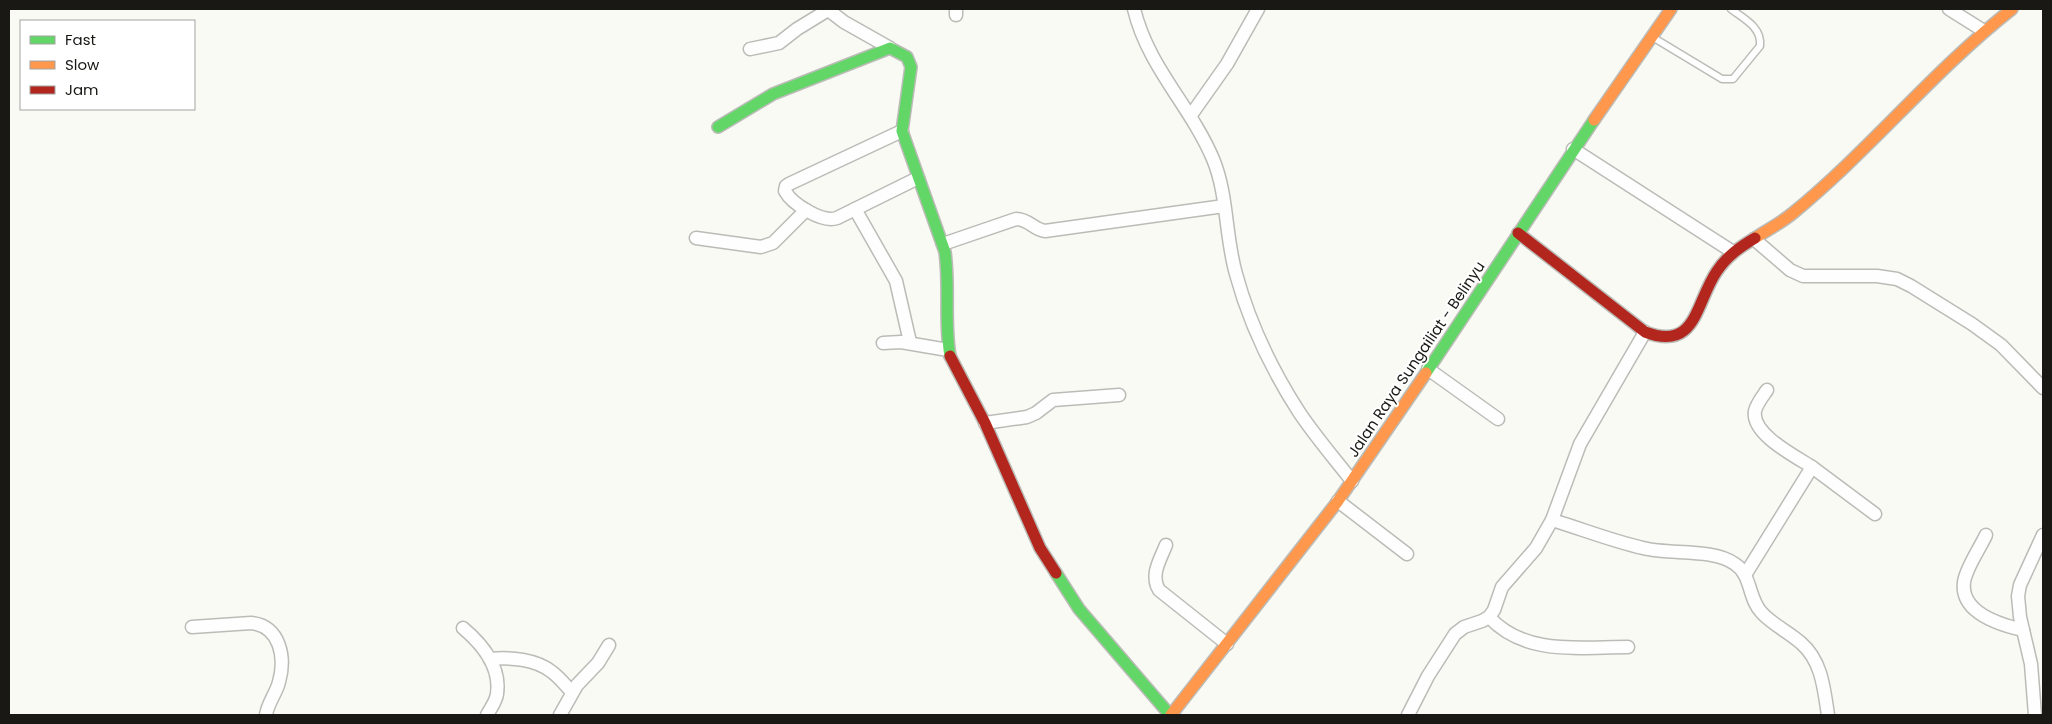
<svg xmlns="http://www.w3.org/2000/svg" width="2052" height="724" viewBox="0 0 2052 724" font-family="Poppins,sans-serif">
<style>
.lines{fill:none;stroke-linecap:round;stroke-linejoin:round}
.lane-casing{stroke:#bbbbb7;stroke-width:9}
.street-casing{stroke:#bbbbb7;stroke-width:15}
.fast-casing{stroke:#bbbbb7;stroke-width:14}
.slow-casing{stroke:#bbbbb7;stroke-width:14}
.jam-casing{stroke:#bbbbb7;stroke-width:14}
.lane{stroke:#fefefe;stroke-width:6}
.street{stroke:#fefefe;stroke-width:12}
.fast{stroke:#63d668;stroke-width:11}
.slow{stroke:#ff974d;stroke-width:11}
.jam{stroke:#b3261e;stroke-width:11}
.labels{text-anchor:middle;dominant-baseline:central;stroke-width:4;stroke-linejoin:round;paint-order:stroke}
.street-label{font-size:15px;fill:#191815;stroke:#fff}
</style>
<rect width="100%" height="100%" fill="#fafaf5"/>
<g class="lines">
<g class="lane-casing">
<path id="lane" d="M1654,38l68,41h11l27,-33c2,-19 -16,-27 -29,-37"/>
</g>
<g class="street-casing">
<g id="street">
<polyline points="827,9 844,22 890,48"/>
<path d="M1134,9c14,58 56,96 79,150 15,36 12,77 23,115 13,48 36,96 63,138 16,24 35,46 53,69"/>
<polyline points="1949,9 1984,31"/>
<polyline points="956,15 956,9"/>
<polyline points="750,49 779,43 797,29 828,10"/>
<polyline points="1191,115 1227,64 1258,9"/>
<path d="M902,131l-113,53 -3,2 -1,5c7,13 37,32 52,27l81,-40"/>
<polyline points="1573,149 1733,252"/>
<polyline points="855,209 896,281 910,342"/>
<polyline points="696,238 761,247 773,243 806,210"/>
<polyline points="1754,239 1790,270 1803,276 1877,276 1897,279 1911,286 1972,324 2001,345 2043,388"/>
<path d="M943,244l73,-25c13,0 18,11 29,12l179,-25"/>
<polyline points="883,343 901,342 948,350"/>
<polyline points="1428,369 1498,419"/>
<polyline points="985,423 1027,417 1036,413 1053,400 1119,395"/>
<polyline points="1812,467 1875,514"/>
<polyline points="1338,501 1407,554"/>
<path d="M1552,520c30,9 60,21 91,28 27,7 70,0 92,16 17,11 13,35 27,49 11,12 27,19 39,30 21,18 23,46 27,72"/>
<path d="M1986,535c-6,13 -20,33 -22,47 -4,31 37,43 59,48"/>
<path d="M1166,545c-6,15 -16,30 -7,45l68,54"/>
<path d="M1745,575l67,-108c-17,-11 -61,-33 -57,-56 2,-8 8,-15 12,-21"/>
<path d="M1489,617c36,39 90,30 139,30"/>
<path d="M192,627l59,-4c29,3 35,34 28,59 -3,12 -11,20 -13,33"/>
<path d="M463,628c19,16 38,39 34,66 -1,8 -7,15 -10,21"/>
<path d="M490,659c20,-2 46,0 62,13 8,6 14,14 20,20"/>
<polyline points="560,715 577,685 598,663 609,645"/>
<polyline points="1408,715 1428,676 1455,634 1464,627 1482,621 1489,617 1494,610 1502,587 1536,548 1552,520 1580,444 1645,332"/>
<polyline points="2035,715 2031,664 2020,617 2018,596 2020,585 2043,535"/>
</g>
</g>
<g class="fast-casing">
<g id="fast">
<path d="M718,127l55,-33 117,-46 17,9 4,10 -9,64 43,121c5,35 -1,70 5,104"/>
<polyline points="1426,373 1594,120"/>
<polyline points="1056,573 1079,609 1170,715"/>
</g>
</g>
<g class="slow-casing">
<g id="slow">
<polyline points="1594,120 1671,9"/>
<path d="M1755,238c12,-8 26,-15 38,-25 77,-63 140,-142 219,-204"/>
<polyline points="1171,715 1338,501 1426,373"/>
</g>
</g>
<g class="jam-casing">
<g id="jam">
<path d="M1518,233l127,99c52,20 50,-29 72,-61 10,-15 23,-24 38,-33"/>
<polyline points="950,356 985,423 1040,548 1056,573"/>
</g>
</g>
<use href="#lane" class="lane"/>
<use href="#street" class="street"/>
<use href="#fast" class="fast"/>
<use href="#slow" class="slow"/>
<use href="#jam" class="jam"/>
</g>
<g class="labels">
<g class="street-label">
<text transform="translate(1416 359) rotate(-56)">Jalan Raya Sungailiat - Belinyu</text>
</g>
</g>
<rect width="2052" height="724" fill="none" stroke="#191815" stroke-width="20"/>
<rect x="20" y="20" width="175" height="90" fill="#ffffff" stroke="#a3a3a1"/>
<rect x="30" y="36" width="25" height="8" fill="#63d668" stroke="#a3a3a1"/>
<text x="65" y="45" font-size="15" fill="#191815">Fast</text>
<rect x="30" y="61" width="25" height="8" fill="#ff974d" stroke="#a3a3a1"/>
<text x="65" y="70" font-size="15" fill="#191815">Slow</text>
<rect x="30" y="86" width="25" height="8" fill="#b3261e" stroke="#a3a3a1"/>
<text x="65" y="95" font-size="15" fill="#191815">Jam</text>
</svg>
